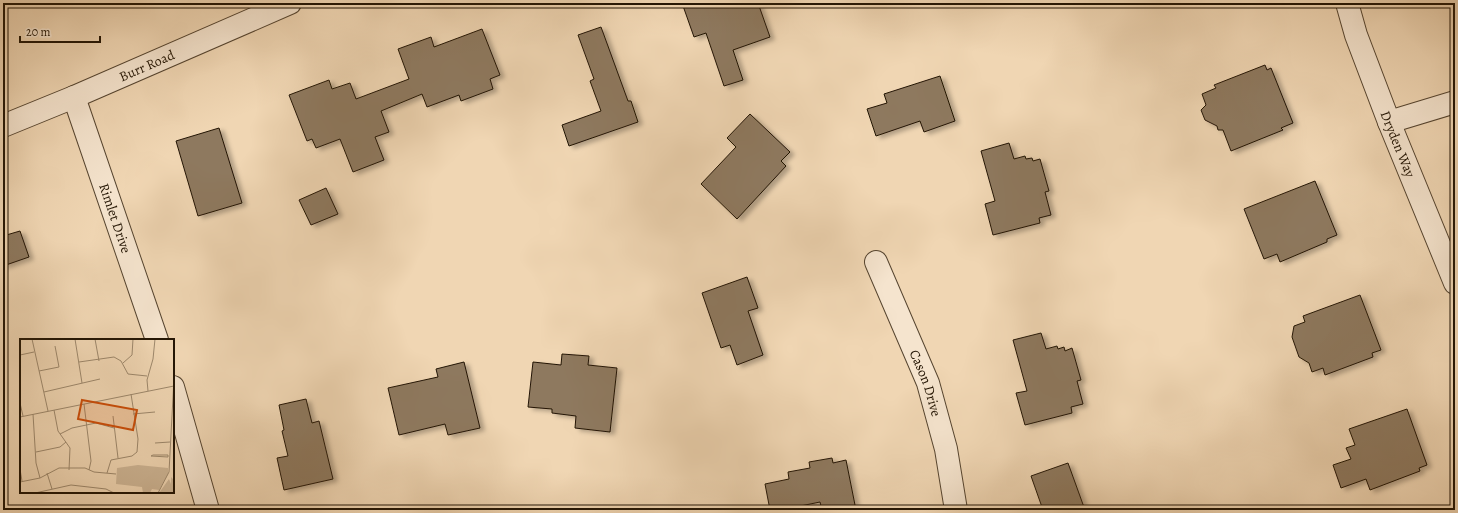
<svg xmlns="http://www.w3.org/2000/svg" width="1458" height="513" viewBox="0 0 1458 513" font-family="Alegreya,serif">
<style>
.building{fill:#8e795f;stroke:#231504;filter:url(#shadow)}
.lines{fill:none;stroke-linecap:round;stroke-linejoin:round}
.minor-casing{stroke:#564530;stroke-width:24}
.tertiary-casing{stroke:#564530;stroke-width:24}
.minor{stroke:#f5e4ce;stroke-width:22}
.tertiary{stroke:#f5e4ce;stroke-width:22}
.labels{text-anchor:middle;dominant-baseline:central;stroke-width:4;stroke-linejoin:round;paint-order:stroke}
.street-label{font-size:14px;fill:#231504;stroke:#f5e4ce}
.inset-road{fill:none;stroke:#9e896d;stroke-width:1}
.view{fill:#ca4f0b;fill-opacity:0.15;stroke:#ca4f0b;stroke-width:2}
.inset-edge{fill:none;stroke:#231504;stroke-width:2}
</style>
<defs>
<filter id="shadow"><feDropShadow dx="4.5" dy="2.5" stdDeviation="2" flood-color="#0004"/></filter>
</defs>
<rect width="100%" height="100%" fill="#f0d6b3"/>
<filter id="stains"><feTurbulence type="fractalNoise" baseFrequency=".005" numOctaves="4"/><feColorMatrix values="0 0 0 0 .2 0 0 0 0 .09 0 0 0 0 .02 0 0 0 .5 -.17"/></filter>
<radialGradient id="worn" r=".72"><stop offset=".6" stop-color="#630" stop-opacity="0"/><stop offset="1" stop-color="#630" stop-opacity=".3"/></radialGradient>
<g class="building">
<polygon points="682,3 758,3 770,37 733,50 743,80 724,86 706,33 694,37"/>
<polygon points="601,27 628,101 631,101 638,122 569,146 562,125 601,111 590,81 594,79 578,35"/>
<polygon points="482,29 500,75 490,79 493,89 461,101 459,95 427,107 422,94 381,111 389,132 375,137 384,160 353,172 340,139 316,148 312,139 307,141 289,95 329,80 332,89 350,83 356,99 409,79 398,49 431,37 434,47"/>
<polygon points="1265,65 1267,70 1271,68 1293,123 1281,128 1283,130 1231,151 1223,130 1218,130 1217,126 1205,120 1201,110 1206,105 1202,94 1216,88 1214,85"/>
<polygon points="940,76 955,121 924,132 920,121 876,136 867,109 887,103 884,94"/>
<polygon points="750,114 790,152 781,161 786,166 737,219 701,184 736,147 727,138"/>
<polygon points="219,128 242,203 198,216 176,141"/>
<polygon points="1009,143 1014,159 1025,156 1026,159 1032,158 1033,161 1040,159 1049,191 1045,192 1051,215 1039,218 1040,223 993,235 985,204 995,201 981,151"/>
<polygon points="1315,181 1337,235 1327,239 1327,242 1280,262 1277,254 1264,259 1244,209"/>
<polygon points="326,188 338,214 311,225 299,200"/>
<polygon points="20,231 29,257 3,266 3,236"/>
<polygon points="747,277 758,308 748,311 763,355 737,365 730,345 721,348 702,293"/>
<polygon points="1360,295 1381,350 1372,353 1373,357 1325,375 1323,368 1312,372 1309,363 1299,357 1292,337 1294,326 1305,322 1303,316"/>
<polygon points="1041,333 1046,349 1057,346 1058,349 1064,347 1065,351 1072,348 1081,380 1077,381 1083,404 1071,407 1072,413 1025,425 1016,393 1027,391 1013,340"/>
<polygon points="562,354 589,356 588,365 617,368 610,432 575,428 576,416 552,413 552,409 528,407 533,362 561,365"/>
<polygon points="464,362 480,428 448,435 445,424 399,435 388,388 438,377 436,369"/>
<polygon points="306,399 312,423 319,421 333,479 284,490 277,458 288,456 282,431 284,430 279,405"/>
<polygon points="1407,409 1427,465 1419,468 1420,471 1370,490 1366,479 1341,488 1333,465 1351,459 1346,448 1355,445 1349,429"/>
<polygon points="832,458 833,463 846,460 856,510 822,510 820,502 781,510 770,510 765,484 789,479 788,472 810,468 809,462"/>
<polygon points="1068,463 1085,510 1043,510 1031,476"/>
</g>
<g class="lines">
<g class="minor-casing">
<g id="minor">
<path id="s1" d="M1347,3l9,32 33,87 66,161"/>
<path id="s2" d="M74,97l83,243"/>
<polyline points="1389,122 1455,102"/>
<path id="s3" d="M876,262l52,121 18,66 10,61"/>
<polyline points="173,387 208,510"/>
</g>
</g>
<g class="tertiary-casing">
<g id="tertiary">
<path id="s4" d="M3,126l71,-29 216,-94"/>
</g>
</g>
<use href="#minor" class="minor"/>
<use href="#tertiary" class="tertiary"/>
</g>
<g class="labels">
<g class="street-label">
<text stroke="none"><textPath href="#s4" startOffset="156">Burr Road</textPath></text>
<text stroke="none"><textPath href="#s1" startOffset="150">Dryden Way</textPath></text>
<text stroke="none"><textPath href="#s2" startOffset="128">Rimlet Drive</textPath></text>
<text stroke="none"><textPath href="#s3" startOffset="131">Cason Drive</textPath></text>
</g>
</g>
<g transform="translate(20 339)">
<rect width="154" height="154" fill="#f0d6b3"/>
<path d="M118,126l30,3v6l-9,16 -7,-1 -2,4h-7l-1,-6 -26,-3 1,-16zM151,138l3,3v13h-15l10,-14 2,5z" fill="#cdb595"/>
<path class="inset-road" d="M12,0l16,72M55,0l7,44M75,0l4,22M0,16l14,-3M59,23l35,-5 7,4 7,13 19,2M103,24l9,-8 1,-16M19,32l20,-4 -4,-21M128,52l-1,-11 6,-21 2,-20M24,53l56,-13M0,64l3,13M64,65l7,57 -2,9M34,71l4,21 12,17 -1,22M13,75l3,49 4,15M113,75l22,-2M93,77l5,42M0,78l154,-31M40,95l12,-6 24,-5 18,5M135,104l15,-1M16,113l24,-5 6,-5M148,116v2l-17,-1 2,-1zM0,130l2,12M27,134l5,16M87,134l4,-13 21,-4 5,-4 1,-13 -7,-45M0,143l20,-4 19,-10h26l9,4 22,2M15,154l36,-8 35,4 8,4M138,154l11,-21 5,-94"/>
<path class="view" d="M62,61l55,10 -4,20 -55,-11z"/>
<rect width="154" height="154" class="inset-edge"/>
</g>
<rect width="1458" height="513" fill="none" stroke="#f0d6b3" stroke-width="16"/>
<rect x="4" y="4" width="1450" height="505" fill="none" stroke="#231504" stroke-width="2"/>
<rect x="8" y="8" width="1442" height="497" fill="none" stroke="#231504"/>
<path d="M20 36v6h80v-6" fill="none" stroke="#231504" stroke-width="2"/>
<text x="26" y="36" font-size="12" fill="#231504" stroke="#f5e4ce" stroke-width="3" paint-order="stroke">20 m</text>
<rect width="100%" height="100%" filter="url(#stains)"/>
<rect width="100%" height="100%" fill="url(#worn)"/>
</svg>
